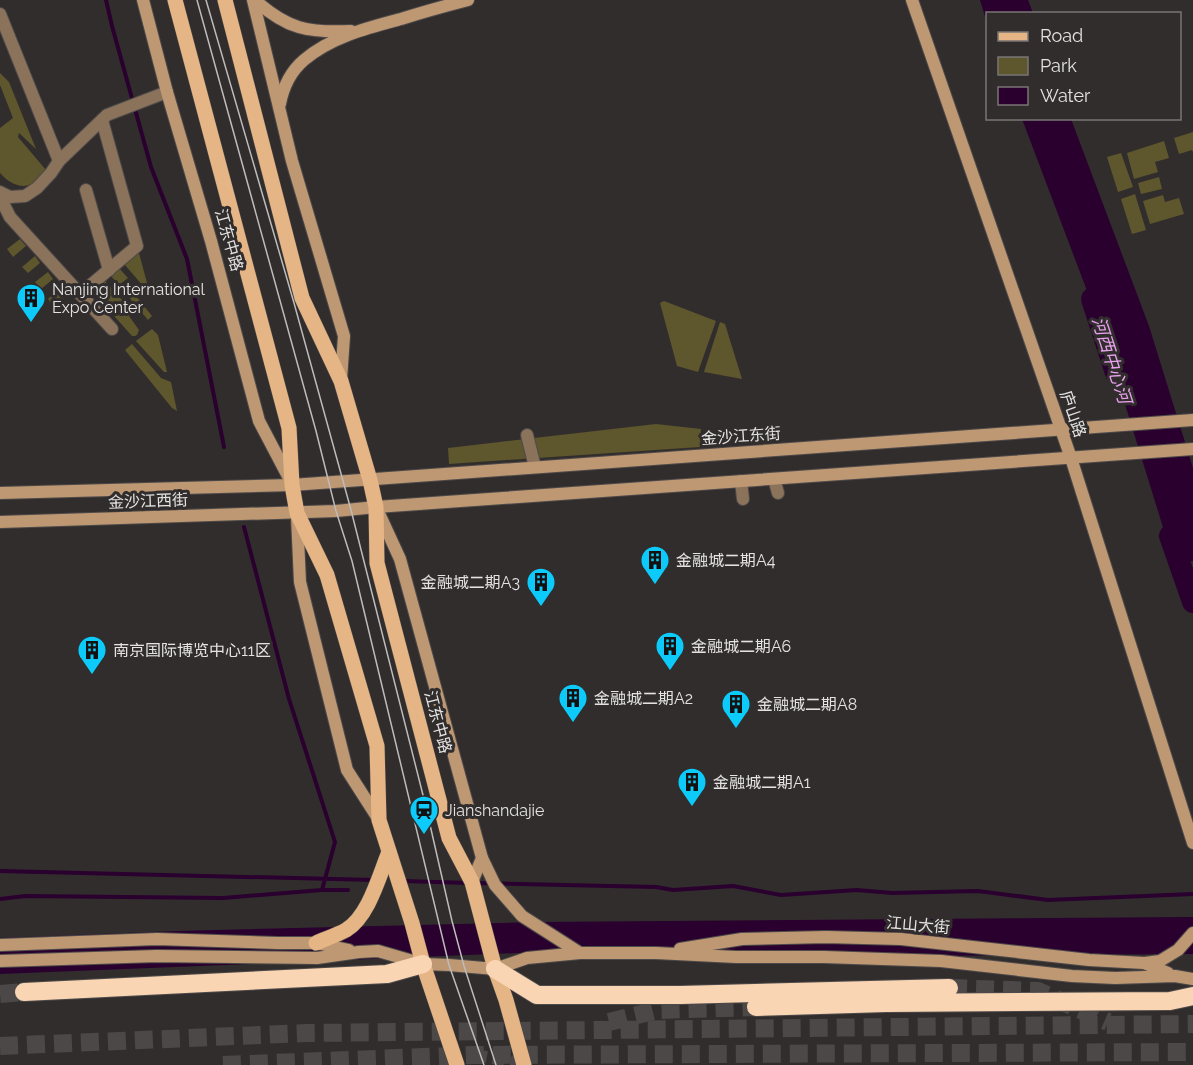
<svg xmlns="http://www.w3.org/2000/svg" width="1193" height="1065" viewBox="0 0 1193 1065" font-family="Raleway,'Noto Sans SC',sans-serif">
<style>
.green{fill:#5e562c}
.water{fill:#2a002e}
.lines{fill:none;stroke-linecap:round;stroke-linejoin:round}
.stream{stroke:#2a002e;stroke-width:4}
.river{stroke:#2a002e;stroke-width:22}
.secondary-tunnel{stroke:#4c4848;stroke-width:12;stroke-dasharray:12 6;stroke-linecap:butt}
.highway-tunnel{stroke:#4c4848;stroke-width:18;stroke-dasharray:18 9;stroke-linecap:butt}
.street-casing{stroke:#4e4a4a;stroke-width:14}
.secondary-casing{stroke:#4e4a4a;stroke-width:14}
.primary-casing{stroke:#4e4a4a;stroke-width:16}
.highway-casing{stroke:#4e4a4a;stroke-width:20}
.street{stroke:#8a725b;stroke-width:12}
.secondary{stroke:#be9873;stroke-width:12}
.primary{stroke:#e6b585;stroke-width:15}
.highway{stroke:#f9d5b3;stroke-width:18}
.tram{stroke:#bdbbbb;stroke-width:1.5}
.labels{text-anchor:middle;dominant-baseline:central;stroke-width:6;stroke-linejoin:round;paint-order:stroke}
.street-label{font-size:16px;fill:#e4e2e2;stroke:#312d2d}
.poi-label{font-size:16px;fill:#e4e2e2;stroke:#312d2d;text-anchor:start}
.water-label{font-size:18px;font-style:italic;fill:#e8a1ee;stroke:#312d2d}
</style>
<rect width="100%" height="100%" fill="#312d2d"/>
<g class="green">
<path d="M0,73l9,9 27,67 -17,-16 -1,4 28,33c-4,4 -7,9 -11,12 -13,9 -26,1 -35,-9v-45l13,-10 -13,-33z"/>
<polygon points="1193,132 1193,152 1192,150 1179,154 1174,138"/>
<polygon points="1164,141 1169,158 1155,162 1158,172 1134,179 1127,153"/>
<polygon points="1121,153 1133,187 1118,192 1107,157"/>
<polygon points="1159,177 1162,189 1141,194 1138,183"/>
<polygon points="1135,194 1146,230 1132,234 1121,199"/>
<polygon points="1163,195 1165,202 1179,198 1184,214 1150,224 1143,201"/>
<polygon points="20,239 26,246 13,257 7,249"/>
<polygon points="139,253 150,294 125,265"/>
<polygon points="35,256 40,263 28,273 22,267"/>
<polygon points="119,268 128,278 119,285 111,276"/>
<polygon points="48,272 53,279 41,289 35,282"/>
<polygon points="104,280 133,312 129,316 139,330 137,335 135,336 132,336 98,298 96,291"/>
<polygon points="128,286 152,316 148,320 123,290"/>
<polygon points="61,287 67,295 54,306 48,299"/>
<polygon points="664,301 716,321 698,372 677,366 660,303"/>
<polygon points="720,322 725,324 742,379 704,372"/>
<polygon points="152,329 158,335 167,372 164,372 136,341"/>
<polygon points="132,344 161,378 171,382 177,411 172,408 125,350"/>
<polygon points="656,424 701,429 700,447 449,464 448,448"/>
</g>
<g class="water">
<polygon points="980,0 1028,0 1033,13 988,14 987,23"/>
<polygon points="1022,119 1071,119 1149,326 1193,468 1193,561 1174,563 1103,333"/>
<polygon points="1193,917 1193,954 912,956 543,952 0,974 0,938 177,931 538,922"/>
</g>
<g class="lines">
<g class="stream">
<polyline points="106,0 112,26 151,167 187,259 224,447"/>
<polyline points="0,871 375,880"/>
<polyline points="404,881 468,883"/>
<polyline points="476,883 656,887 673,890 733,886 781,895 857,890 892,893 978,891 1048,900 1193,894"/>
<polyline points="322,890 348,890"/>
<polyline points="0,899 25,896 223,898 322,890 335,842 289,699 244,527"/>
</g>
<g class="river">
<polyline points="1092,299 1116,373"/>
<polyline points="1170,536 1193,602"/>
</g>
<polyline class="secondary-tunnel" points="475,1055 531,1065"/>
<g class="highway-tunnel">
<polyline points="949,988 1038,991 1108,1022"/>
<polyline points="0,994 24,992"/>
<polyline points="609,1022 658,1010 756,1007"/>
<polyline points="0,1046 307,1033 1193,1024"/>
<polyline points="223,1065 475,1055 1193,1052"/>
</g>
<g class="street-casing">
<g id="street">
<polyline points="0,14 59,161"/>
<polyline points="86,190 109,270"/>
<polyline points="0,192 10,197 25,196 37,188 51,173 59,161 107,115 167,92"/>
<polyline points="0,197 10,217 112,329"/>
<polyline points="80,294 137,246 102,120"/>
<polyline points="527,435 535,467"/>
<polyline points="774,479 778,493"/>
<polyline points="741,481 743,499"/>
</g>
</g>
<g class="secondary-casing">
<g id="secondary">
<polyline points="143,0 167,92 211,241 259,421 291,482"/>
<polyline points="253,0 292,161 344,336 341,380"/>
<path d="M255,0c32,29 53,33 96,31"/>
<polyline points="912,0 1071,458 1193,843"/>
<path d="M280,104c3,-16 10,-32 24,-44 27,-23 63,-32 97,-41 22,-7 44,-13 67,-19"/>
<polyline points="0,493 292,485 1193,420"/>
<polyline points="377,509 400,559 482,858 472,882"/>
<polyline points="297,517 300,582 347,770 379,820"/>
<polyline points="0,522 336,511 376,507 1193,449"/>
<polyline points="482,858 495,885 522,916 580,953"/>
<polyline points="0,945 157,939 278,943 316,943 349,950"/>
<polyline points="680,949 742,939 826,937 901,939 1089,960 1144,963 1168,973"/>
<polyline points="0,961 157,956 317,958 359,952 378,951 423,964 449,965 495,969 527,958 580,953 656,953 736,957 824,957 941,961 1072,976 1115,978 1175,976 1193,979"/>
<polyline points="1145,963 1160,961 1178,950 1193,933"/>
</g>
</g>
<g class="primary-casing">
<g id="primary">
<polyline points="175,0 289,428 292,485 297,513 327,575 377,746 379,820 412,923 423,964 457,1065"/>
<polyline points="225,0 302,298 341,381 370,480 376,507 377,563 449,838 472,882 495,969 506,1000 524,1065"/>
<path d="M316,943c9,-4 21,-8 30,-13 23,-14 33,-54 43,-78"/>
</g>
</g>
<g class="highway-casing">
<g id="highway">
<polyline points="495,969 537,995 680,995 949,988"/>
<polyline points="24,992 387,974 423,964"/>
<polyline points="756,1007 886,1003 1170,1001 1193,996"/>
</g>
</g>
<use href="#street" class="street"/>
<use href="#secondary" class="secondary"/>
<use href="#primary" class="primary"/>
<use href="#highway" class="highway"/>
<g class="tram">
<polyline points="197,0 316,431 336,511 352,561 449,965 484,1065"/>
<polyline points="206,0 294,303 351,510 425,803 452,921 464,966 496,1065"/>
</g>
</g>
<defs>
<g id="building-pin" transform="scale(1.5)"><path d="M0 17L-7.5 6A9.5 9.5 0 1 1 7.5 6Z" fill="#0ccafa" stroke="#312d2d"/><path d="M-4-6H4V6H1V3H-1V6H-4ZM-2.5-4.3h1.7v1.8h-1.7ZM.8-4.3h1.7v1.8H.8ZM-2.5-1h1.7V.8h-1.7ZM.8-1h1.7V.8H.8Z" fill="#111"/></g>
<g id="station-pin" transform="scale(1.5)"><path d="M0 17L-7.5 6A9.5 9.5 0 1 1 7.5 6Z" fill="#0ccafa" stroke="#312d2d"/><path d="M-3-6H3Q5-6 5-4V2Q5 4 3 4L4.5 6H3L1.5 4h-3L-3 6H-4.5L-3 4Q-5 4-5 2V-4Q-5-6-3-6ZM-3.5-4v3h7v-3ZM-3.5 1v1.5H-2V1ZM2 1v1.5H3.5V1Z" fill="#111"/></g>
</defs>
<g fill-rule="evenodd">
<use href="#building-pin" x="31" y="298"/>
<use href="#building-pin" x="655" y="560"/>
<use href="#building-pin" x="541" y="582"/>
<use href="#building-pin" x="670" y="646"/>
<use href="#building-pin" x="92" y="650"/>
<use href="#building-pin" x="573" y="698"/>
<use href="#building-pin" x="736" y="704"/>
<use href="#building-pin" x="692" y="782"/>
<use href="#station-pin" x="424" y="810"/>
</g>
<g class="labels">
<g class="street-label">
<text transform="translate(229 240) rotate(74)">江东中路</text>
<text transform="translate(1073 414) rotate(71)">庐山路</text>
<text transform="translate(741 436) rotate(-4)">金沙江东街</text>
<text transform="translate(148 501) rotate(-2)">金沙江西街</text>
<text transform="translate(438 722) rotate(75)">江东中路</text>
<text transform="translate(918 925) rotate(5)">江山大街</text>
</g>
<g class="poi-label">
<text x="52" y="289">Nanjing International<tspan x="52" dy="18">Expo Center</tspan></text>
<text x="676" y="560">金融城二期A4</text>
<text x="520" y="582" text-anchor="end">金融城二期A3</text>
<text x="691" y="646">金融城二期A6</text>
<text x="113" y="650">南京国际博览中心11区</text>
<text x="594" y="698">金融城二期A2</text>
<text x="757" y="704">金融城二期A8</text>
<text x="713" y="782">金融城二期A1</text>
<text x="445" y="810">Jianshandajie</text>
</g>
<g class="water-label">
<text transform="translate(1112 360) rotate(72)">河西中心河</text>
</g>
</g>
<rect x="986" y="12" width="195" height="108" fill="#312d2d" stroke="#797575" stroke-width="1.5"/>
<rect x="998" y="32" width="30" height="9" fill="#e6b585" stroke="#797575" stroke-width="1.5"/>
<text x="1040" y="42" font-size="18" fill="#e4e2e2">Road</text>
<rect x="998" y="57" width="30" height="18" fill="#5e562c" stroke="#797575" stroke-width="1.5"/>
<text x="1040" y="72" font-size="18" fill="#e4e2e2">Park</text>
<rect x="998" y="87" width="30" height="18" fill="#2a002e" stroke="#797575" stroke-width="1.5"/>
<text x="1040" y="102" font-size="18" fill="#e4e2e2">Water</text>
</svg>
